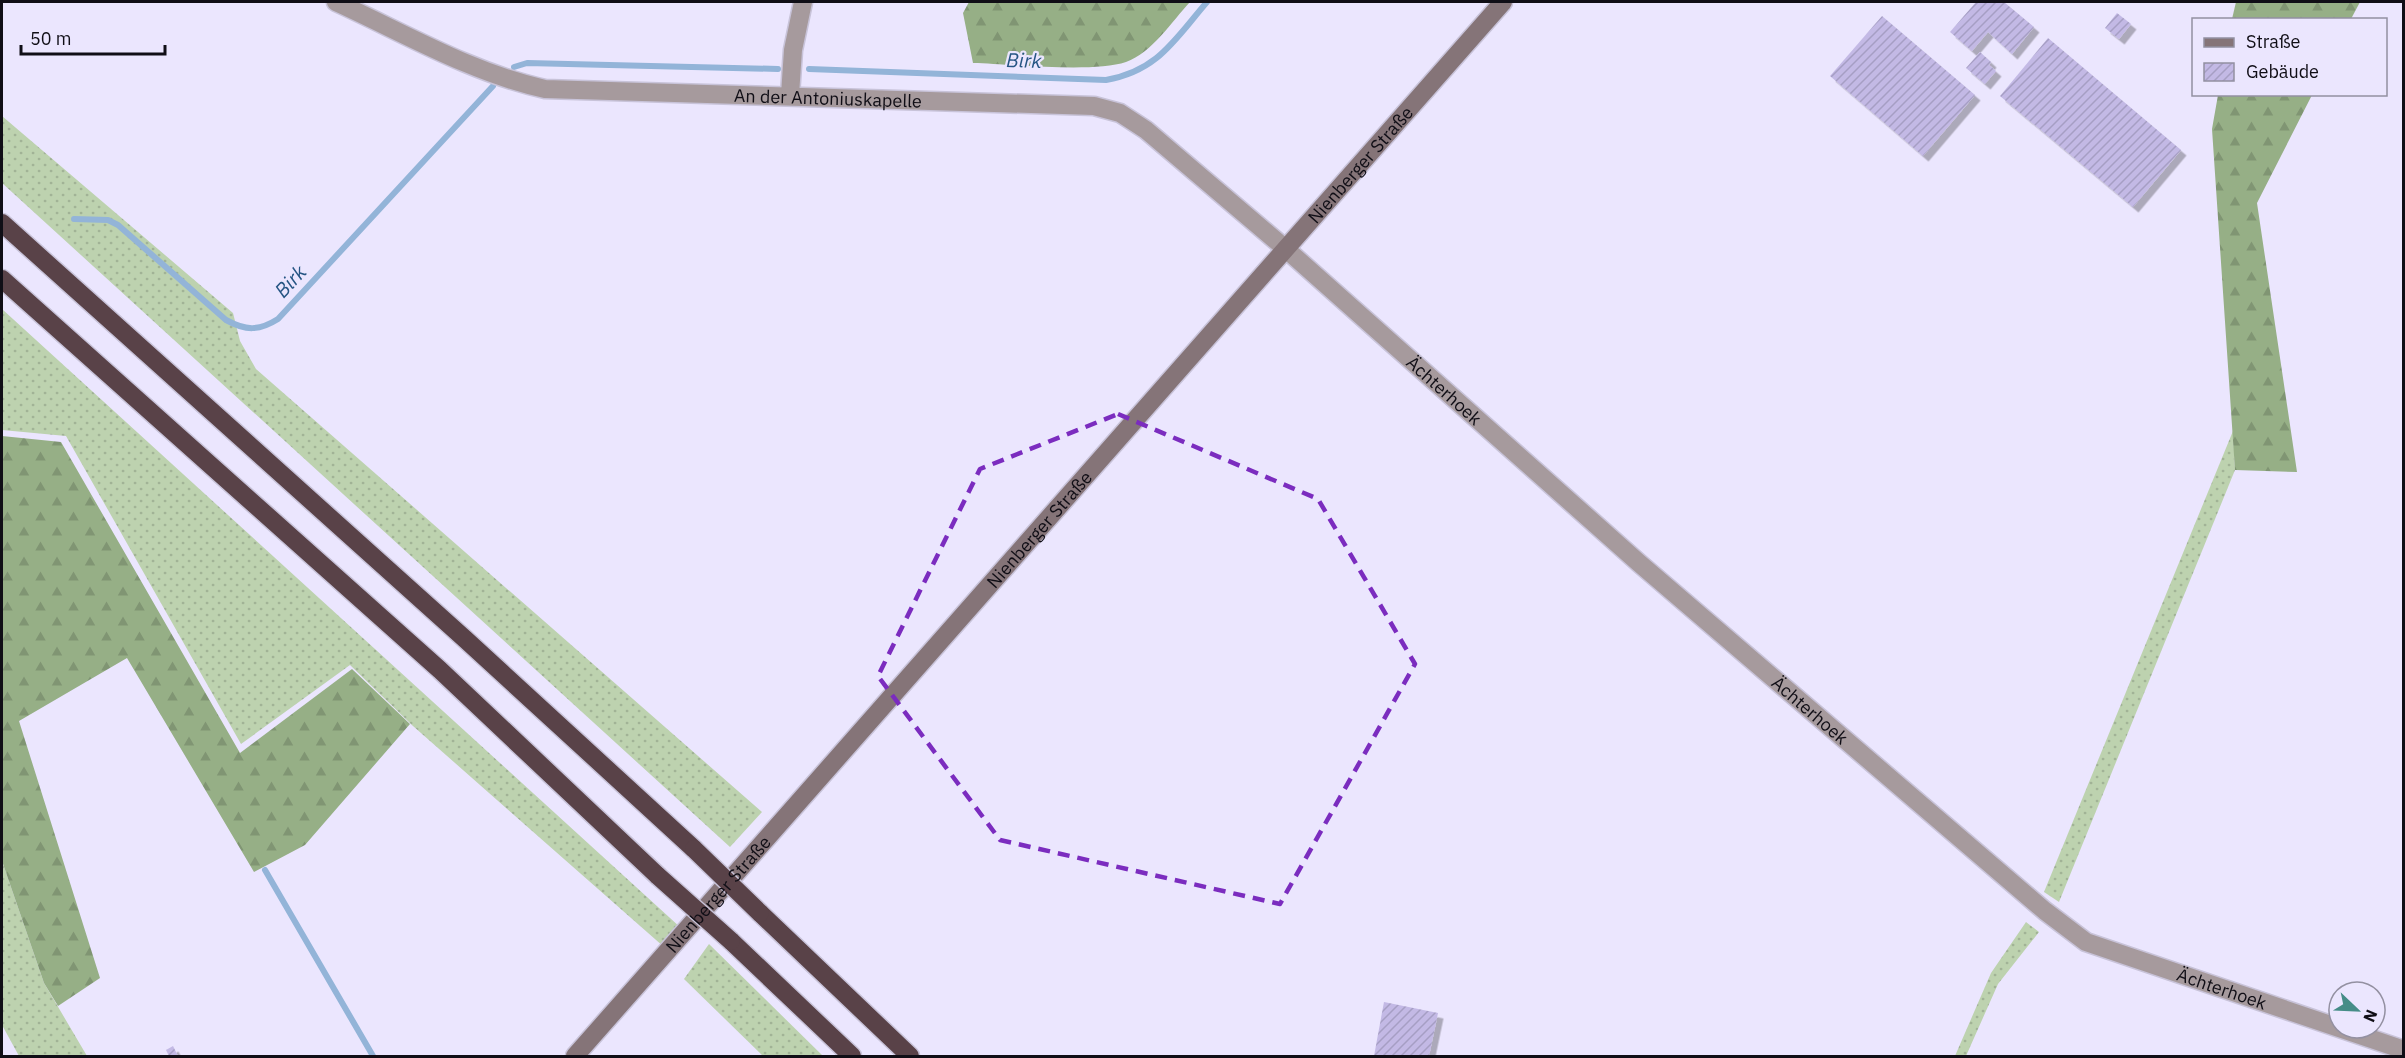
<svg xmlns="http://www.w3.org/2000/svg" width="2405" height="1058" viewBox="0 0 2405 1058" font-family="'IBM Plex Sans',sans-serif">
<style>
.grass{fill:url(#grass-dots)}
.forest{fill:url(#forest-firs)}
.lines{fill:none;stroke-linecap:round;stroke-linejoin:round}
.stream{stroke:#93b4d8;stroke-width:6}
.building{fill:url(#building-hatch);filter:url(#shadow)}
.street-casing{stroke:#c8c3d9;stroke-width:21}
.secondary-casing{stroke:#c8c3d9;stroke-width:21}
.highway-casing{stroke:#c8c3d9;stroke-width:21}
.street{stroke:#a69a9d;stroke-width:18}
.secondary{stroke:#857478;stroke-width:18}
.highway{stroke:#594248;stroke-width:18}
.highway-bridge-casing{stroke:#c8c3d9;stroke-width:21;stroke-linecap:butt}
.highway-bridge{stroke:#594248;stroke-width:18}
.marked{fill:none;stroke:#7b2cbf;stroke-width:4.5;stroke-dasharray:12 8;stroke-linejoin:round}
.labels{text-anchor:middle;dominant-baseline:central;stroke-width:4.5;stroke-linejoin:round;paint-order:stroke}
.street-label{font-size:18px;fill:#100e16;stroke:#ebe6fe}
.water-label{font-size:20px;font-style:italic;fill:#265584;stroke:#ebe6fe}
</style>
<defs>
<pattern id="grass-dots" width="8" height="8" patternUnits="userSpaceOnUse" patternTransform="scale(1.5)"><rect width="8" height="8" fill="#bdd2af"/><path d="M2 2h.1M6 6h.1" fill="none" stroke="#a1b396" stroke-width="1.8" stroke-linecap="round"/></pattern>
<pattern id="forest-firs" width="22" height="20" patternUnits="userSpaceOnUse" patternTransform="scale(1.5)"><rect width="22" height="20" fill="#96af86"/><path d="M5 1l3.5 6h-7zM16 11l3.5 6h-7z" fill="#809573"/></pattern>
<pattern id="building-hatch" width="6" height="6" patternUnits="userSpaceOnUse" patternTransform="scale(1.5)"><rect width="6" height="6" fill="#c3b9e5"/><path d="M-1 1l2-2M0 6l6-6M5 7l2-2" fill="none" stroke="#a69ec4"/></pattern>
<filter id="shadow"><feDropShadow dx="5.5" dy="5.5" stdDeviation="0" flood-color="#0004"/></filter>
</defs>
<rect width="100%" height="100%" fill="#ebe6fe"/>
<g class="grass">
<polygon points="2,116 233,313 240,341 256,369 762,812 730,847 2,183"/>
<polygon points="2,309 681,928 664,947 413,726 350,665 241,744 66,436 2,430"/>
<polygon points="2233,431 2235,470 2059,902 2044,892"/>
<polygon points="2,861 44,983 87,1056 19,1056 2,1025"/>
<polygon points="2026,922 2039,932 1998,984 1966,1056 1955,1056 1991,973"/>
<polygon points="709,944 823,1056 763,1056 684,979"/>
</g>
<g class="forest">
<path d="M969,2h221c-18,19 -38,51 -64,60 -33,11 -115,2 -153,1l-10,-50z"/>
<polygon points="2236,2 2360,2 2351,19 2232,19"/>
<polygon points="2218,95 2312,95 2257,203 2297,472 2235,470 2212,129"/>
<polygon points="2,436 61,442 240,753 352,669 410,724 305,845 254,872 127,658 19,721 100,978 58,1006 44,983 2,861"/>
</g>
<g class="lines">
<g class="stream">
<polyline points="514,67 527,63 778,69"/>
<path d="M809,69l297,11c52,-9 69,-41 101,-78"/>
<path d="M74,219l34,1 10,5 108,95c20,11 33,11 52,-1l215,-233"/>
<polyline points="265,870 373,1056"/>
</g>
</g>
<g class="building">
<polygon points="1976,2 2004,2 2034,27 2012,54 1988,32 1972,51 1950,32"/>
<polygon points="2117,13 2131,24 2119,39 2105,28"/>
<polygon points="1882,16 1975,95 1923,156 1830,76"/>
<polygon points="2048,38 2181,150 2133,207 2000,96"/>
<polygon points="1980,52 1991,62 1989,65 1996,71 1985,84 1966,68"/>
<polygon points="1384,1002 1438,1013 1429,1056 1374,1056"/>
<polygon points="173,1046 178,1056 169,1056 166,1050"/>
</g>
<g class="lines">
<g class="street-casing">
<g id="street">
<path id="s1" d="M336,2c68,31 136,71 209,87l549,17 26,7 26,17 141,120 352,313 406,348 41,31 318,108"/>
<polyline points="790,95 793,50 803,2"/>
</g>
</g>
<g class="secondary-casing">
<g id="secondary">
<path id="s2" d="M575,1056l928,-1054"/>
</g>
</g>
<g class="highway-casing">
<g id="highway">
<polyline points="2,223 465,639 694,849"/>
<polyline points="2,279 440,670 658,876"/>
<polyline points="760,913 910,1056"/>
<polyline points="731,941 852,1056"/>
</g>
</g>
<use href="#street" class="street"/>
<use href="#secondary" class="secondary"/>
<use href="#highway" class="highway"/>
<g class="highway-bridge-casing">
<g id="highway-bridge">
<polyline points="694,849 760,913"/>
<polyline points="658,876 731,941"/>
</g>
</g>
<use href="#highway-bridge" class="highway-bridge"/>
</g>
<path class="marked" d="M1118,414l200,85 97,165 -135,240 -280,-64 -122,-164 102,-207z"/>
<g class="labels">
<g class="street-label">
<text stroke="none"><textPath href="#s1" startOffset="510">An der Antoniuskapelle</textPath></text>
<text stroke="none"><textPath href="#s2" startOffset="1188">Nienberger Straße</textPath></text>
<text stroke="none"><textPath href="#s1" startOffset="1230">Ächterhoek</textPath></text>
<text stroke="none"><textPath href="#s2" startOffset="702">Nienberger Straße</textPath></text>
<text stroke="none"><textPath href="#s1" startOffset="1716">Ächterhoek</textPath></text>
<text stroke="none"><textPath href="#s2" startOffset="216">Nienberger Straße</textPath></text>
<text stroke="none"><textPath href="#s1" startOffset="2220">Ächterhoek</textPath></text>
</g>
<g class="water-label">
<text transform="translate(1024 60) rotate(2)">Birk</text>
<text transform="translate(290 281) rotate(-47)">Birk</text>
</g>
</g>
<rect width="2405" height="1058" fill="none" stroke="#100e16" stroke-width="6"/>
<rect x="2192" y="18" width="195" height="78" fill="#ebe6fe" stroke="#9390a1" stroke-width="1.5"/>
<rect x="2204" y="38" width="30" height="9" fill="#857478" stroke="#9390a1" stroke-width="1.5"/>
<text x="2246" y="48" font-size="18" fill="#100e16">Straße</text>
<rect x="2204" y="63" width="30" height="18" fill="url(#building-hatch)" stroke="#9390a1" stroke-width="1.5"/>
<text x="2246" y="78" font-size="18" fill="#100e16">Gebäude</text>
<g transform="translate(2357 1010) rotate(113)"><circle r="28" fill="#ebe6fe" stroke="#9390a1" stroke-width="1.5"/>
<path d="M0-4.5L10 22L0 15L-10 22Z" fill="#458c87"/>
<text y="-9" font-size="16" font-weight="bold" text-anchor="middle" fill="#100e16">N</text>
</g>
<path d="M21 45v9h144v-9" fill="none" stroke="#100e16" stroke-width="3"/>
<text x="30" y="45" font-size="18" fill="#100e16" stroke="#ebe6fe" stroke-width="4.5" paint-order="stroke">50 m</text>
</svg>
